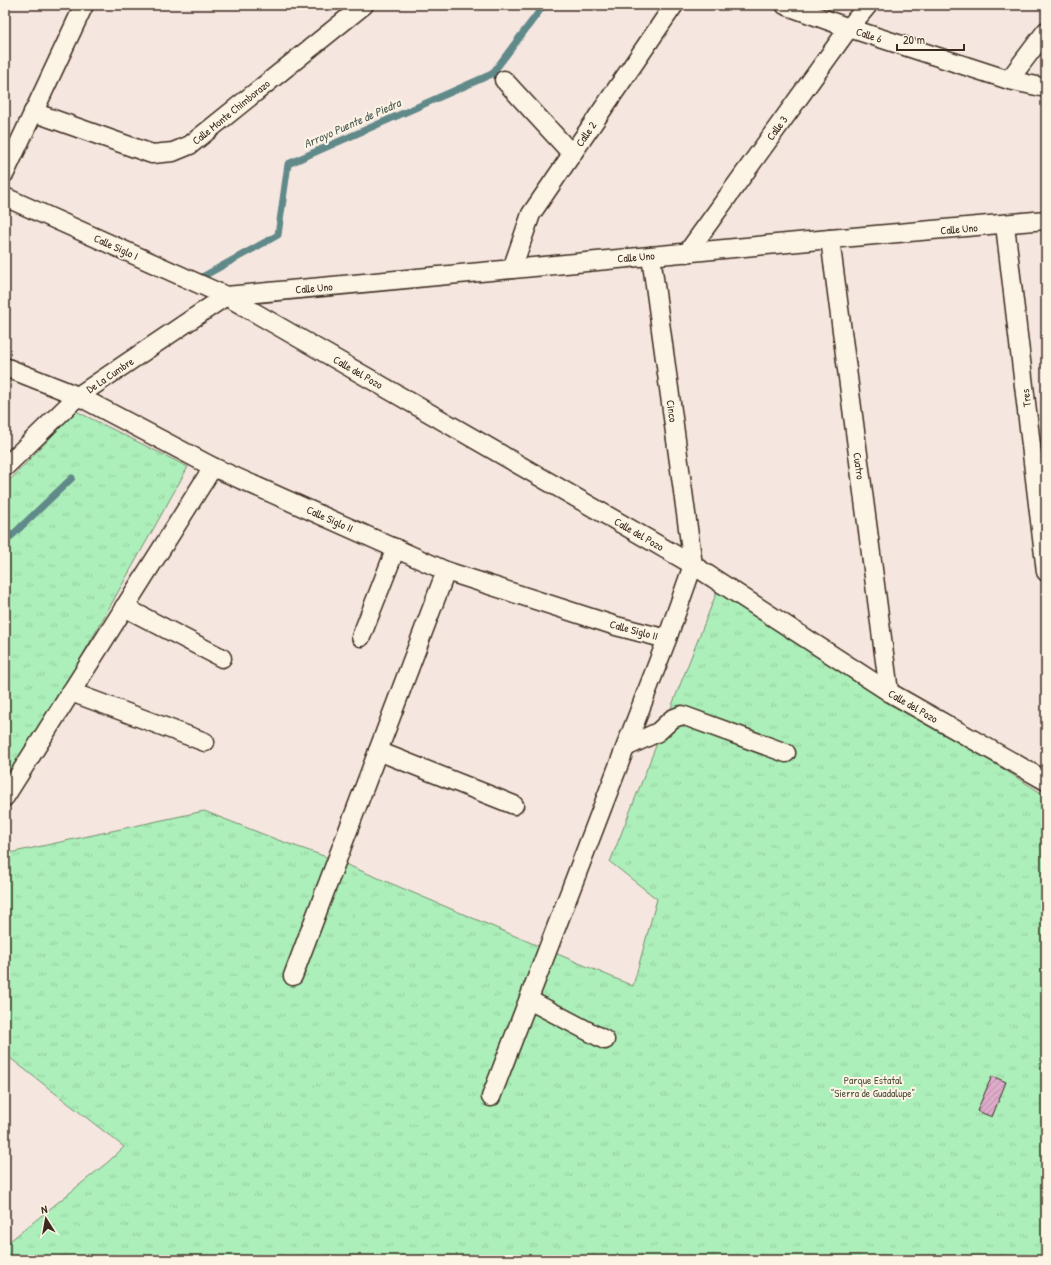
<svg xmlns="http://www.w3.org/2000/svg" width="1051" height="1265" viewBox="0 0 1051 1265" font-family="'Patrick Hand',sans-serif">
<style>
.grass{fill:url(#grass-tufts);stroke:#748c6c}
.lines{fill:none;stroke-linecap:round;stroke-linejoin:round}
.stream{stroke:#608989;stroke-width:7}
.building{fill:url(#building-hatch);stroke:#3b2a1e}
.minor-casing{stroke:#3b2a1e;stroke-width:21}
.minor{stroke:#fcf5e5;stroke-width:18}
.labels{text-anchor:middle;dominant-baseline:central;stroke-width:4;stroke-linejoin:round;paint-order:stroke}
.street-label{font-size:11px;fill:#3b2a1e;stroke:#fcf5e5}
.park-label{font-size:11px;fill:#52513d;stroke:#fcf5e5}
.water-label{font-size:12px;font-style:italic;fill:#4d5a54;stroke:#fcf5e5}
</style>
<defs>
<pattern id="grass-tufts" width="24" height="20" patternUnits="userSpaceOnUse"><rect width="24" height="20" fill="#acefba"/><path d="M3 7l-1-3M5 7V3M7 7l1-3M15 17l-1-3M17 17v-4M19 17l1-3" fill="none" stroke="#95cd9f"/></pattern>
<pattern id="building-hatch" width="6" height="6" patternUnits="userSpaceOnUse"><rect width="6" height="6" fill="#deaccb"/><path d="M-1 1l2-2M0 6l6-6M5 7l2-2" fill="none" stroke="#b58ca4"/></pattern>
</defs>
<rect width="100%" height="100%" fill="#f6e6e0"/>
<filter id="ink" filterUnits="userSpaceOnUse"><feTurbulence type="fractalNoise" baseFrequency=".025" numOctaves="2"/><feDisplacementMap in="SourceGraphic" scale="8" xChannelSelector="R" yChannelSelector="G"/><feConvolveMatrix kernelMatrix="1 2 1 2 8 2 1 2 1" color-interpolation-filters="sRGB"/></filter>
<g filter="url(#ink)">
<g class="grass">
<polygon points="76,411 188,467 5,794 5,485"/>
<polygon points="718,589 1046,796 1046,1260 5,1260 5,1245 108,1162 124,1147 5,1054 5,854 204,811 278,840 338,861 633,986 657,899 610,862"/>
</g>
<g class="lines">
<g class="stream">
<polyline points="202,277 278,235 288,164 492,74 544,5"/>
<polyline points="5,542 72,478"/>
</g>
</g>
<polygon class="building" points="992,1076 1006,1082 992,1117 977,1111"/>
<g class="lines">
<g class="minor-casing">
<g id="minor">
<polyline points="785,5 849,28 1009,80 1046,88"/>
<polyline points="504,80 572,154"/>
<polyline points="1009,80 1046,31"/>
<polyline points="33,112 152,154 173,152 190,145 364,5"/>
<polyline points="5,173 84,5"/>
<polyline points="5,197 226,296 693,565 889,692 1046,781"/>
<polyline points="1005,225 1046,572"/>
<polyline points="830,239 889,692"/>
<polyline points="687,253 849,28 868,5"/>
<polyline points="512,269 531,214 674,5"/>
<polyline points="5,367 78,396 213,467 446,571 616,626 667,639"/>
<polyline points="5,467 78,396 226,296 830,239 1046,220"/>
<polyline points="124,607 222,658"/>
<polyline points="361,637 396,548"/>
<polyline points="71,692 205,742"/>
<polyline points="626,747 658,732 672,719 682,715 786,753"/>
<polyline points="378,751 514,805"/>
<polyline points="5,797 213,467"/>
<polyline points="293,976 446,571"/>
<polyline points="529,1000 605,1040"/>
<polyline points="491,1097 667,639 693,565 651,256"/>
</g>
</g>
<use href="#minor" class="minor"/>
</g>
</g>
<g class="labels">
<g class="street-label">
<text transform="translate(869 35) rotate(18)">Calle 6</text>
<text transform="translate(231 112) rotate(-39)">Calle Monte Chimborazo</text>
<text transform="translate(777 128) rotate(-54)">Calle 3</text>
<text transform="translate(586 134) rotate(-56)">Calle 2</text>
<text transform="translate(959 229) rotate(-5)">Calle Uno</text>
<text transform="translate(116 247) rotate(24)">Calle Siglo I</text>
<text transform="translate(636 257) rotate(-5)">Calle Uno</text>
<text transform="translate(314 288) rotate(-5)">Calle Uno</text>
<text transform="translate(358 372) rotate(30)">Calle del Pozo</text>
<text transform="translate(110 375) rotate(-34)">De La Cumbre</text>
<text transform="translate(1026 398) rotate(-97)">Tres</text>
<text transform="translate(672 411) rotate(82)">Cinco</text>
<text transform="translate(859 466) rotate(83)">Cuatro</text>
<text transform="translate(330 519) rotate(24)">Calle Siglo II</text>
<text transform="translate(639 534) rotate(30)">Calle del Pozo</text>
<text transform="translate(634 630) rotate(15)">Calle Siglo II</text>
<text transform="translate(913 706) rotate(30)">Calle del Pozo</text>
</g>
<g class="park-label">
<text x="873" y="1080">Parque Estatal<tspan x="873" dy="13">"Sierra de Guadalupe"</tspan></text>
</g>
<g class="water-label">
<text transform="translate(352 123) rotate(-24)">Arroyo Puente de Piedra</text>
</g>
</g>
<rect width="1051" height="1265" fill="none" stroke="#fcf5e5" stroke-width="20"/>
<rect x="10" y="10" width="1031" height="1245" fill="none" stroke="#3b2a1e" stroke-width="1.5" filter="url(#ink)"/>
<g transform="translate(46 1219) rotate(349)" stroke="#fcf5e5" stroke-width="3" paint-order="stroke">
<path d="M0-3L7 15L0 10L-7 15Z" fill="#3b2a1e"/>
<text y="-6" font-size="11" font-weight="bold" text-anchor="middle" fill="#3b2a1e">N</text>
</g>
<path d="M897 44v6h67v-6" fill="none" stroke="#3b2a1e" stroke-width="2"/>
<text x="903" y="44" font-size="12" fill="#3b2a1e" stroke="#fcf5e5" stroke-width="3" paint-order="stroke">20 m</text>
</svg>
